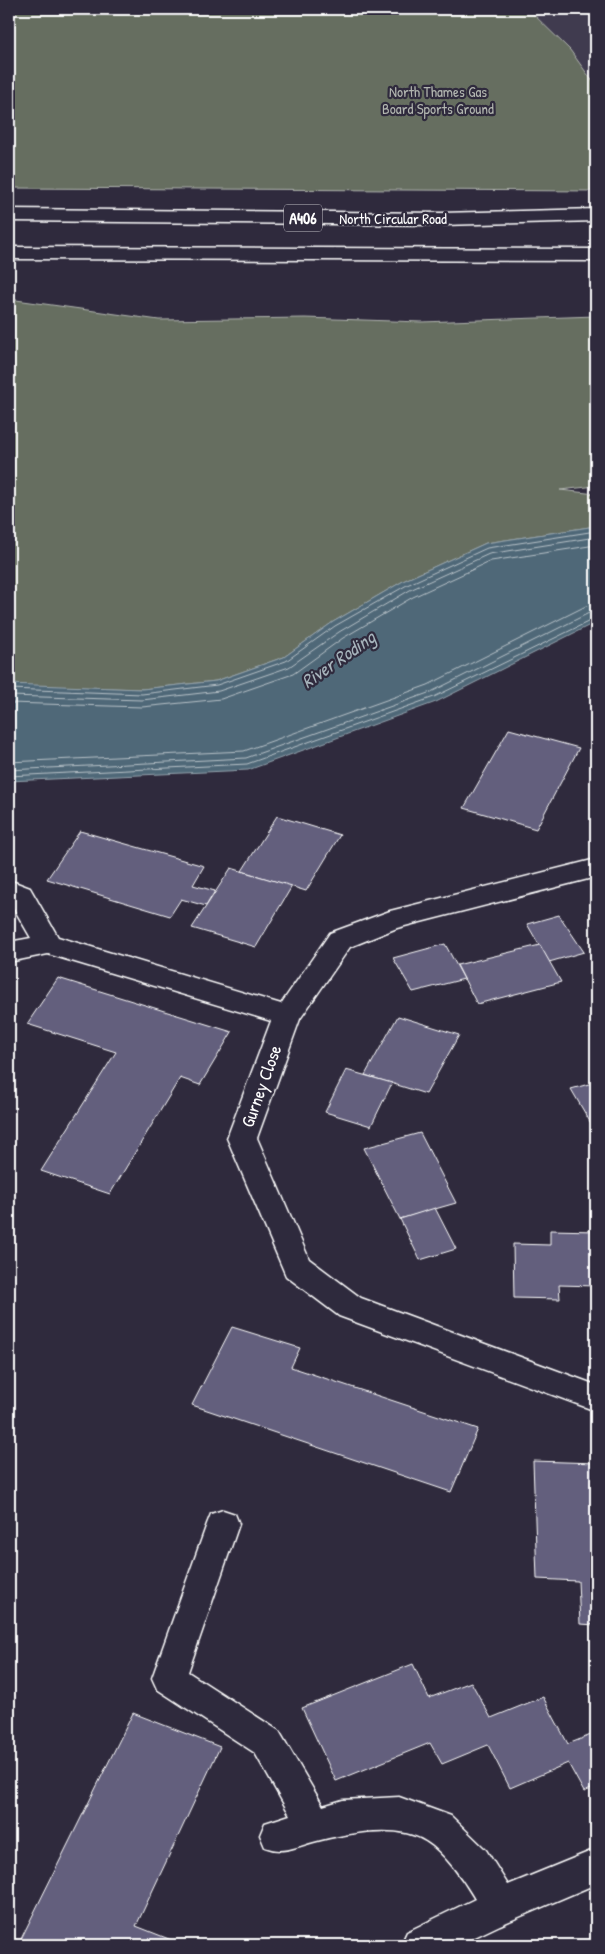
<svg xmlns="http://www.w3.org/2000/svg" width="605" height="1954" viewBox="0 0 605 1954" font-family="'Patrick Hand',sans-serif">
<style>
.built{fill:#3f3a50}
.green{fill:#666e61;stroke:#b2b6b0}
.water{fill:#4f6878;stroke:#95a4ae}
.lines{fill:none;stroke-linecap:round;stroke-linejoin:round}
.shore{stroke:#b9c3c9;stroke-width:1}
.building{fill:#635f7d;stroke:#fff}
.minor-casing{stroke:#fff;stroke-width:3}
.highway-casing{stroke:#fff;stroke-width:3}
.minor{fill:#2f2a3d;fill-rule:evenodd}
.highway{fill:#2f2a3d;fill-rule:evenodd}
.labels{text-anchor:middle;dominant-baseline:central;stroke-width:4.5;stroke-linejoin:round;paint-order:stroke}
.far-park-label{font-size:15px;fill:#b2b6b0;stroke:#2f2a3d}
.far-street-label{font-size:15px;fill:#fff;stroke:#2f2a3d}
.shield{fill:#2f2a3d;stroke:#c1bfc5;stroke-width:1}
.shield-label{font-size:16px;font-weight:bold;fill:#fff}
.street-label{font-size:18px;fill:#fff;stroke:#2f2a3d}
.water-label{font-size:19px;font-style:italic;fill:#a7b4bc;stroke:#2f2a3d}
</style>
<rect width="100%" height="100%" fill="#2f2a3d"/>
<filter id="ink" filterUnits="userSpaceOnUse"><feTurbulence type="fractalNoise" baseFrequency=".02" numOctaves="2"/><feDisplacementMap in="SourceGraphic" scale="10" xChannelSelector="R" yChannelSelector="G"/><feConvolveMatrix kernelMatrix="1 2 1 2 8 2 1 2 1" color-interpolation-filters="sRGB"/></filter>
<g filter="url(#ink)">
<polygon class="built" points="528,9 596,9 596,86 570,50"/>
<g class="green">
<polygon points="9,9 528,9 570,50 596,86 596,191 9,188"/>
<polygon points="9,299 159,320 305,318 421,322 596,316 596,486 560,490 596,494 596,526 486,543 405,580 333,622 284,657 216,681 142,689 9,685"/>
</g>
<polygon class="water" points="596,526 596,622 436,702 248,770 9,781 9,684 142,689 216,681 284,657 333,622 405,580 486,543"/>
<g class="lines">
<g class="shore">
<polyline points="9,689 142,694 217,685 286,661 335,626 407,585 487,548 596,531"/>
<polyline points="9,696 142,700 219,691 289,667 339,632 410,590 489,554 596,537"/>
<polyline points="9,703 142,707 221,699 293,674 343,638 413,597 491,561 596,545"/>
<polyline points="9,762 244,751 428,685 586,606 596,604"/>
<polyline points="9,770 246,758 431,692 589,613 596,612"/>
<polyline points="9,776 247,764 434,697 596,618"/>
</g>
</g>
<g class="building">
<polygon points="509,729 579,748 536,829 464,808"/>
<polygon points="277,816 340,835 306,891 242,871"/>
<polygon points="80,831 204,866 193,885 215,891 206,906 181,899 170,916 47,879"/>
<polygon points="231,868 292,886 256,947 192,928"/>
<polygon points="559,915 584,952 549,962 527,924"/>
<polygon points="445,944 464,979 413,992 393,958"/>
<polygon points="540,945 561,982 477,1004 457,965"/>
<polygon points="58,978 232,1032 200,1085 180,1078 110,1194 41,1171 116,1052 27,1024"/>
<polygon points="398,1016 459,1035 426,1094 365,1075"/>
<polygon points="346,1070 392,1083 371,1126 325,1112"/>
<polygon points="596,1082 596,1132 571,1089"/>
<polygon points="420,1133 456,1203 400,1219 364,1148"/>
<polygon points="435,1208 456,1249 420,1260 400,1219"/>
<polygon points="550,1230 596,1231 596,1286 559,1285 560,1299 514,1298 513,1244 550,1245"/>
<polygon points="232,1327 300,1348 291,1367 478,1429 451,1492 192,1405"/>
<polygon points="533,1461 596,1463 596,1625 580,1624 578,1581 537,1579"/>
<polygon points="413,1664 429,1698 471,1682 491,1718 543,1697 568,1744 596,1733 596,1787 584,1792 568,1763 510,1788 488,1745 442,1764 430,1743 336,1781 302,1708"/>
<polygon points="133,1713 220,1747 136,1926 184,1945 18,1945"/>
</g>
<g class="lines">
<g class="minor-casing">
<g id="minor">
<polygon points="596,859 596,877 397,928 350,947 300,1019 257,1138 309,1259 361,1298 596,1385 596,1411 339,1316 286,1276 227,1138 271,1021 48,954 9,962 9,942 31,938 9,900 9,880 30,888 58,937 281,1004 330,933 390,911"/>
<path d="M223,1510l12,4 4,10 -51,148 91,59 44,75 20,-6 56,-3 52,19 35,34 22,35 88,-36v35l-96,41 -42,20h-57l6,-13 68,-33c-11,-19 -31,-47 -49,-58 -30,-19 -81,-7 -113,1 -18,5 -30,12 -48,5l-5,-12 5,-12 25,-8 -35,-62 -98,-64 -5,-11 55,-154 4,-10z"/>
</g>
</g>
<g class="highway-casing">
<g id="highway">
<polygon points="9,209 442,213 596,209 596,221 442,225 9,221"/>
<polygon points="9,247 596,249 596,261 9,259"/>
</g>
</g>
<use href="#minor" class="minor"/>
<use href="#highway" class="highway"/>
</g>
</g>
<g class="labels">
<g class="far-park-label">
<text x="438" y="91">North Thames Gas<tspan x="438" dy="17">Board Sports Ground</tspan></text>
</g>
<g class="far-street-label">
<text x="393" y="218">North Circular Road</text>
</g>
<rect class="shield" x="284" y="204.5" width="38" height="27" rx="4"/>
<g class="shield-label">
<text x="303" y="218">A406</text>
</g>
<g class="street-label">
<text transform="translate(261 1086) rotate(-70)">Gurney Close</text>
</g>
<g class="water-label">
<text transform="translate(338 659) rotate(-35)">River Roding</text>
</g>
</g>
<rect width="605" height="1954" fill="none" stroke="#2f2a3d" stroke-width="30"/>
<rect x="15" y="15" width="575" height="1924" fill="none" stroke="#fff" stroke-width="2" filter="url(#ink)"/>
</svg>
